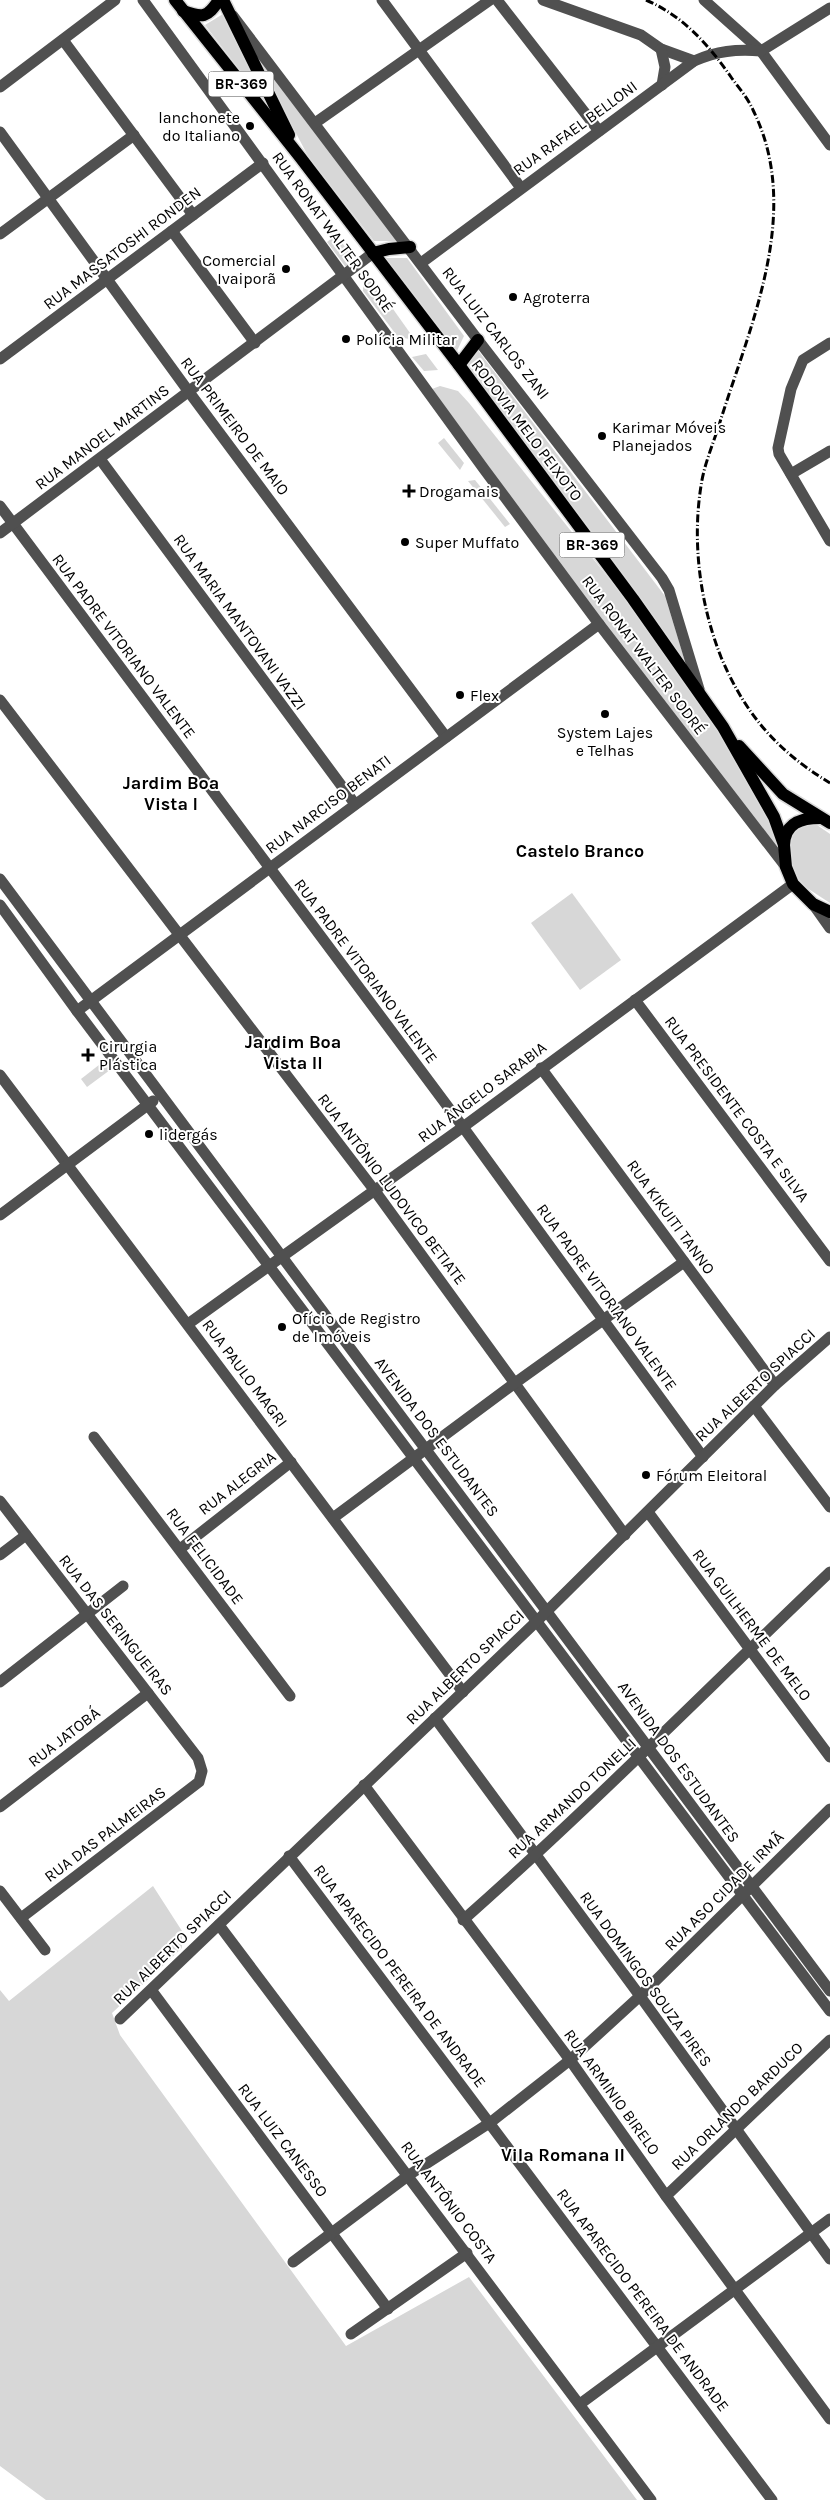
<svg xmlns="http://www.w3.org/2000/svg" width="830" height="2500" viewBox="0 0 830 2500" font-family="Karla,sans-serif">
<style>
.green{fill:#d7d7d7}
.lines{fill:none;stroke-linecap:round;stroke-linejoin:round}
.major-casing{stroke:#dbdbdb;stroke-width:15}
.minor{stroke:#505050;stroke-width:11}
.major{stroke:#000;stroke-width:12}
.rail{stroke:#000;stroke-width:3;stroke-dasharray:8 2.5 1 2.5;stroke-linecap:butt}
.poi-dot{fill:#000;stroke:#fff;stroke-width:2}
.labels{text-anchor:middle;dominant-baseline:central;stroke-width:4;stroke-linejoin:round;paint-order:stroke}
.shield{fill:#fff;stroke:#4c4c4c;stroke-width:1}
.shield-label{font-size:15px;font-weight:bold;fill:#000}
.poi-label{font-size:16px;fill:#000;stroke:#fff;text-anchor:start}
.street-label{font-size:16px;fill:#000;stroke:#fff}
.neighbourhood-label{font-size:18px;font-weight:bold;fill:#000;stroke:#fff}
</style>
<rect width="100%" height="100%" fill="#fff"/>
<g class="green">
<polygon points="223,14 272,112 205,25"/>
<polygon points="252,49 397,241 374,241 309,158"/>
<polygon points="336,235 356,261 351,266 345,266 327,242"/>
<polygon points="383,258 407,258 464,336 456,353"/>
<polygon points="371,278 415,340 398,337 363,291 363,285"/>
<polygon points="477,349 665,596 689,674 466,367"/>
<polygon points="426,354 438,370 424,371 412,357"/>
<polygon points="440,386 458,391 469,403 618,590 723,727 770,815 793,884 432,389"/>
<polygon points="444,438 464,463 460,470 438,443"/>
<polygon points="475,480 510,524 505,527 468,481"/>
<polygon points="809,823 817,825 830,834 830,903 807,888 794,874 791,866 790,831"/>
<polygon points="572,893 621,960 580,990 531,923"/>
<polygon points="104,1061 110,1070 87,1087 81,1079"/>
<polygon points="153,1886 182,1931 182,1948 112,2013 120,2035 346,2346 469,2277 637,2500 46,2500 0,2466 0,1990 9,2001"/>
</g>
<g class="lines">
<g class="major-casing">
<g id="major">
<polyline points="175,0 300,157 459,365 633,599 723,727 774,817 784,845 786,867 793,884 813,904 830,912"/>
<polyline points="223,0 289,135"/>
<path d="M183,11c20,7 24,7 36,-11"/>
<polyline points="373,253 389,249 410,247"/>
<polyline points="459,365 478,340"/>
<polyline points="739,746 783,794 830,823"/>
<path d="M784,845c1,-22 17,-27 36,-27"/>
</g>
</g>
<g class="minor">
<polyline points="143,0 484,469 599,624 786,867"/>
<polyline points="382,0 521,188"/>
<polyline points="497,0 599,131"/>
<polyline points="543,0 641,35 661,49 694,61"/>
<polyline points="704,0 761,51 830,145"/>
<polyline points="233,16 478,340 662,578 669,590 699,689"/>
<polyline points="63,40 193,215"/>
<polyline points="661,49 665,67 662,85"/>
<polyline points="761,51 830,8"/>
<polyline points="0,87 115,0"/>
<polyline points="315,123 490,0"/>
<polyline points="0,132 189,392 446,737"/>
<polyline points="172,231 255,343"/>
<polyline points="0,234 134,135"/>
<path d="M421,263l273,-202c23,-10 42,-12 67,-10"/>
<polyline points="830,343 803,360 791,389 778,448 779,454 830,541"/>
<polyline points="0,359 263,163"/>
<polyline points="100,459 355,804"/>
<polyline points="791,474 830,451"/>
<polyline points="0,506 463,1127 703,1457"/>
<polyline points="0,533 373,253"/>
<polyline points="0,700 375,1191 625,1535"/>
<polyline points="0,879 830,1991"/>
<polyline points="813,904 830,928"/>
<polyline points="0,905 77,1011 830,2011"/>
<polyline points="635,1000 830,1261"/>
<polyline points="77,1011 599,624"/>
<polyline points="541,1068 775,1385"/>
<polyline points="0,1075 463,1692"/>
<polyline points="0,1215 153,1101"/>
<polyline points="188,1324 463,1127 793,884"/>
<polyline points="754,1406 830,1507"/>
<polyline points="94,1437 290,1696"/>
<polyline points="0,1501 198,1758 202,1771 199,1782 21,1918"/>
<polyline points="648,1512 830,1757"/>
<polyline points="333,1518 515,1383 684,1262"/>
<polyline points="180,1549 291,1462"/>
<polyline points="0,1555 26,1535"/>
<polyline points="0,1682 123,1586"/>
<polyline points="435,1718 640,1996 830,2259"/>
<polyline points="364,1785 570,2060 666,2196 830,2419"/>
<polyline points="0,1807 148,1693"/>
<polyline points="289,1856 772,2500"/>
<polyline points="0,1891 45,1950"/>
<path d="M463,1920c127,-112 245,-232 367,-348"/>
<polyline points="219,1925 651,2500"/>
<polyline points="152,1991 388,2309"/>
<polyline points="120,2019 537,1621 775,1385 830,1337"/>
<polyline points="666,2196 830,2040"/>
<polyline points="293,2262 409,2175 491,2122 570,2060 640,1996 830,1809"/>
<polyline points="351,2334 467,2253"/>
<polyline points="580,2404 830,2219"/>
</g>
<use href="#major" class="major"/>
<path class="rail" d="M646,0c37,16 62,44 85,77 7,10 17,21 22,33 50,101 -2,213 -33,312 -6,20 -16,42 -19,64 -9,56 -1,118 20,171 24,57 56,94 109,126"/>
</g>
<g class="poi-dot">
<circle cx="250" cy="126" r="5"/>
<circle cx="286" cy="269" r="5"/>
<circle cx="513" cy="297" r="5"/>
<circle cx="346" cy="339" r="5"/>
<circle cx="602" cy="436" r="5"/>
<path d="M406.5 483.5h5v5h5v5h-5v5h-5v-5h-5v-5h5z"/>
<circle cx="405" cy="542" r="5"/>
<circle cx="460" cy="695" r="5"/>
<circle cx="605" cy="714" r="5"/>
<path d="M85.5 1047.5h5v5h5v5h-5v5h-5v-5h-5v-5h5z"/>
<circle cx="149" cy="1134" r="5"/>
<circle cx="282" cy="1327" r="5"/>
<circle cx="646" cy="1475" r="5"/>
</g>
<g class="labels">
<g class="shield">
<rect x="208.5" y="71.5" width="65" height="25" rx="4"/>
<rect x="559.5" y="532.5" width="65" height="25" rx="4"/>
</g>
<g class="shield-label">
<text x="241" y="84">BR-369</text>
<text x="592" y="545">BR-369</text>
</g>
<g class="poi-label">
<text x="240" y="117" text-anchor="end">lanchonete<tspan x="240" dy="18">do Italiano</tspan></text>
<text x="276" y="260" text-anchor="end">Comercial<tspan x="276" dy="18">Ivaiporã</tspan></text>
<text x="523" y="297">Agroterra</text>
<text x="356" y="339">Polícia Militar</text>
<text x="612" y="427">Karimar Móveis<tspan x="612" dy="18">Planejados</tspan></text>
<text x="419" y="491">Drogamais</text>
<text x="415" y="542">Super Muffato</text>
<text x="470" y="695">Flex</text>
<text x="605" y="732" text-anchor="middle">System Lajes<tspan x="605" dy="18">e Telhas</tspan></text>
<text x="99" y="1046">Cirurgia<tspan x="99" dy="18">Plástica</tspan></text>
<text x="159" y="1134">lidergás</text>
<text x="292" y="1318">Ofício de Registro<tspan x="292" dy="18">de Imóveis</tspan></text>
<text x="656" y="1475">Fórum Eleitoral</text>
</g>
<g class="street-label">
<text transform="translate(575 128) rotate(-36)">RUA RAFAEL BELLONI</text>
<text transform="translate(333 232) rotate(54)">RUA RONAT WALTER SODRÉ</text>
<text transform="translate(122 248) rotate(-37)">RUA MASSATOSHI RONDEN</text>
<text transform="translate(496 333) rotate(52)">RUA LUIZ CARLOS ZANI</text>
<text transform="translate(235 426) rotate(53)">RUA PRIMEIRO DE MAIO</text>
<text transform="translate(527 430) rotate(53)">RODOVIA MELO PEIXOTO</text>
<text transform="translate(102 437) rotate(-37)">RUA MANOEL MARTINS</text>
<text transform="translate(240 622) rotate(54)">RUA MARIA MANTOVANI VAZZI</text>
<text transform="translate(124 646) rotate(53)">RUA PADRE VITORIANO VALENTE</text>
<text transform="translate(644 655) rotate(53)">RUA RONAT WALTER SODRÉ</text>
<text transform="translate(328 804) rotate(-37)">RUA NARCISO BENATI</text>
<text transform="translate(366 971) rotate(53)">RUA PADRE VITORIANO VALENTE</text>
<text transform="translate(482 1092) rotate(-37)">RUA ÂNGELO SARABIA</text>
<text transform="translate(737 1109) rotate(53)">RUA PRESIDENTE COSTA E SILVA</text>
<text transform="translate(392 1189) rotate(53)">RUA ANTÔNIO LUDOVICO BETIATE</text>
<text transform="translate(671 1217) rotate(54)">RUA KIKUITI TANNO</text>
<text transform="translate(607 1297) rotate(54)">RUA PADRE VITORIANO VALENTE</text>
<text transform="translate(245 1373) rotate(53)">RUA PAULO MAGRI</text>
<text transform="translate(755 1385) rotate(-43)">RUA ALBERTO SPIACCI</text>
<text transform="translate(437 1437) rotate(53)">AVENIDA DOS ESTUDANTES</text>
<text transform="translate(237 1483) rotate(-38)">RUA ALEGRIA</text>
<text transform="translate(205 1556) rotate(53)">RUA FELICIDADE</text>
<text transform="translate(116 1625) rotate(52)">RUA DAS SERINGUEIRAS</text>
<text transform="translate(752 1625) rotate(53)">RUA GUILHERME DE MELO</text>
<text transform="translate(465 1667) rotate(-44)">RUA ALBERTO SPIACCI</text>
<text transform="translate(64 1737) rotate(-38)">RUA JATOBÁ</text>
<text transform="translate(679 1762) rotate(54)">AVENIDA DOS ESTUDANTES</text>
<text transform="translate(572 1798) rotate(-43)">RUA ARMANDO TONELLI</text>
<text transform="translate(105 1834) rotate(-37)">RUA DAS PALMEIRAS</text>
<text transform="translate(724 1891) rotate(-45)">RUA ASO CIDADE IRMÃ</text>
<text transform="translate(172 1947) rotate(-44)">RUA ALBERTO SPIACCI</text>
<text transform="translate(400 1976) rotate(53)">RUA APARECIDO PEREIRA DE ANDRADE</text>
<text transform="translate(646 1979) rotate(54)">RUA DOMINGOS SOUZA PIRES</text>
<text transform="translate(612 2092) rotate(54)">RUA ARMINIO BIRELO</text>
<text transform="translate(737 2106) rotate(-44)">RUA ORLANDO BARDUCO</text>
<text transform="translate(283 2140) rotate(53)">RUA LUIZ CANESSO</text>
<text transform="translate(449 2202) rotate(53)">RUA ANTÔNIO COSTA</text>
<text transform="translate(643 2300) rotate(53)">RUA APARECIDO PEREIRA DE ANDRADE</text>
</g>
<g class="neighbourhood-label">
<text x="171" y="783">Jardim Boa<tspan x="171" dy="21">Vista I</tspan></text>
<text x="580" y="851">Castelo Branco</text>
<text x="293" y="1042">Jardim Boa<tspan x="293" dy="21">Vista II</tspan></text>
<text x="563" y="2155">Vila Romana II</text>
</g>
</g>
</svg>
